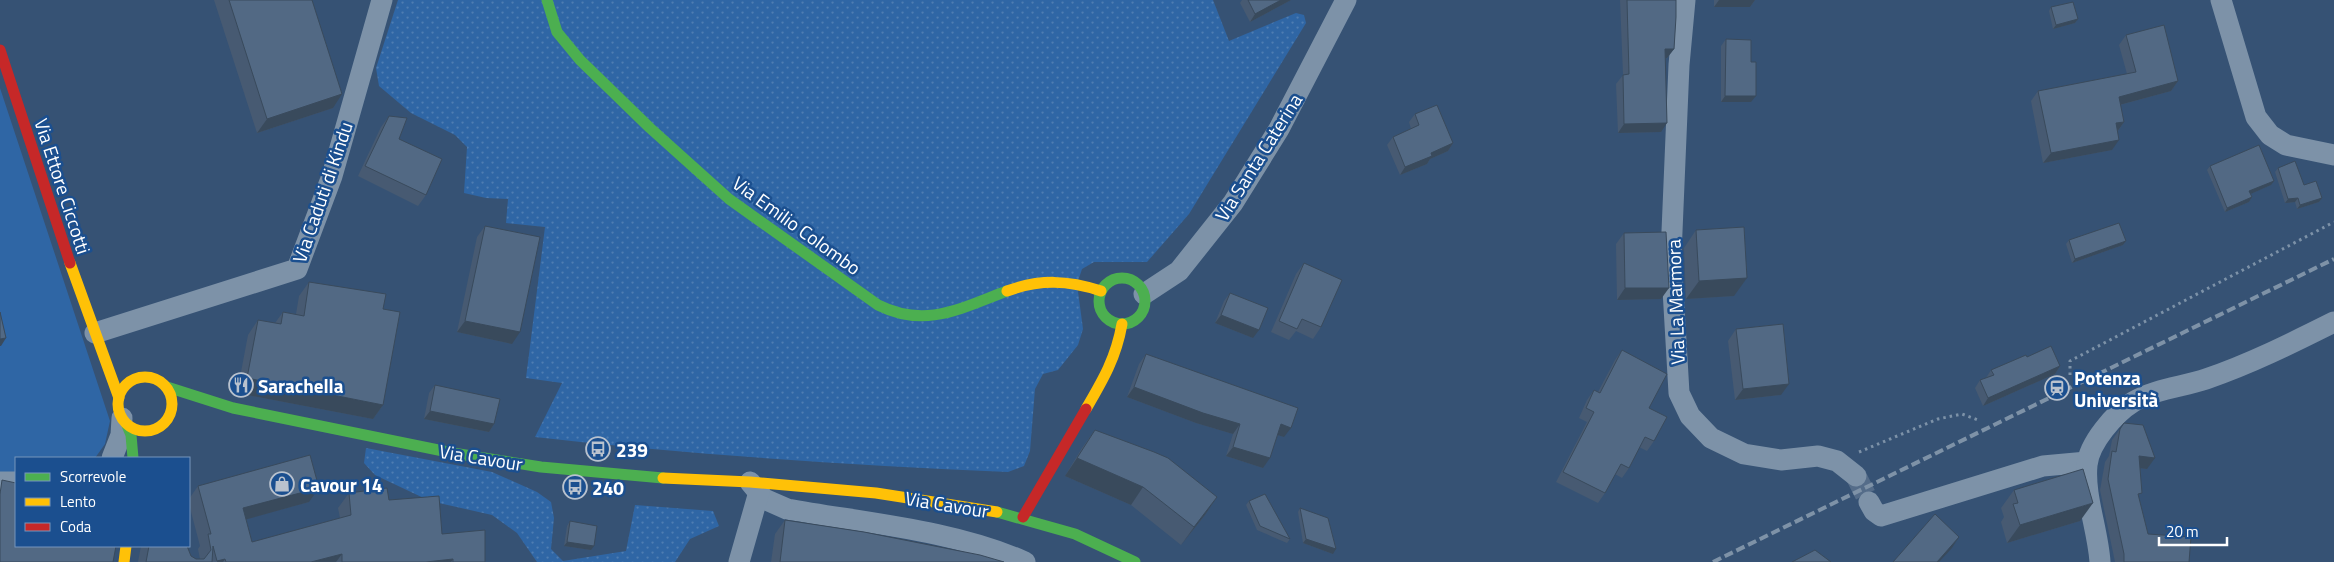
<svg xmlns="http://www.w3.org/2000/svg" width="2334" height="562" viewBox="0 0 2334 562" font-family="'Titillium Web',sans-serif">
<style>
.grass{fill:url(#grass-dots)}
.park{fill:#2f66a5}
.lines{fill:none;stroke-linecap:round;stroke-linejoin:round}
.street-tunnel{stroke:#546c89;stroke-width:21;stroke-dasharray:21 11;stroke-linecap:butt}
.path{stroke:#7d92a8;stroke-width:3;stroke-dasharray:2.5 4;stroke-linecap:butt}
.street{stroke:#7d92a8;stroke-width:21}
.fast{stroke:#4caf50;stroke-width:11}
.slow{stroke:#ffc107;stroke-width:11}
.jam{stroke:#c62828;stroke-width:11}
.rail{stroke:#7e92a7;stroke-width:4;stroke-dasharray:9 4;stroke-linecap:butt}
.wall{fill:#475a72}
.shaded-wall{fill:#394a5c}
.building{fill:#526984;stroke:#394a5c}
.labels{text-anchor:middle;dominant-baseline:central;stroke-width:5;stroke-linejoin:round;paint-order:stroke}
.street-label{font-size:19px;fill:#fff;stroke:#1b4f8f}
.poi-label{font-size:19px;font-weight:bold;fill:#fff;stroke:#1b4f8f;text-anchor:start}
</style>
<defs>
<pattern id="grass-dots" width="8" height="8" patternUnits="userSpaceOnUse" patternTransform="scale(1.25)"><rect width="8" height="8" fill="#2f66a5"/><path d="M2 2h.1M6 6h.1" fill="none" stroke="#4e7db2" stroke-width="1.8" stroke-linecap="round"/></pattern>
</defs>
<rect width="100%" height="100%" fill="#365274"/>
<g class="grass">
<path d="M398,0h815l16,41 67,-28 8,2 2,8 -117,191 -42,48h-53l-12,7 -5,15 6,45 -5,16 -20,25 -15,4 -8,15 -5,62 -6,15 -16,6c-158,-7 -315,-17 -473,-35l27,-54 -36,-5 19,-151 -39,-4 2,-24 -22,-1 -22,-5 3,-46 -12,-12 -44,-22 -32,-27 -3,-18z"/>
<polygon points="366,448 492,472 537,492 551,502 554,518 551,549 563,561 626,551 635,505 713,511 719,526 690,539 675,562 537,562 517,533 492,515 430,501 375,475 364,463"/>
</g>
<polygon class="park" points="0,88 110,421 105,444 95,458 16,458 16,474 0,475"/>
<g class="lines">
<polyline class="street-tunnel" points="1856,476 1869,502"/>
<g class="path">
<polyline points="2070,375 2070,361 2334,222"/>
<polyline points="1859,452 1938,419 1962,414 1978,420"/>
</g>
<g class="street">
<polyline points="1685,0 1679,65 1671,255 1679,393 1690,416 1711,438 1744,454 1781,460 1818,456 1837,461 1856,476"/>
<polyline points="2221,0 2256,117 2270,135 2286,145 2334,155"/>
<polyline points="1144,294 1179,271 1233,203 1279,129 1346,0"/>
<polyline points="95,333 297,269 332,176 382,0"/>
<polyline points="112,458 121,435 122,418"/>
<polyline points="0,482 16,482"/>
<path d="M750,482l14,17 23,10c78,14 166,21 238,53"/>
<polyline points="1869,502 1874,511 1881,516 2043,466 2087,462"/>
<polyline points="739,562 759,492"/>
<path d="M2100,562c-2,-32 -16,-66 -13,-97 2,-22 28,-52 46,-63 22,-13 49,-15 73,-23 44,-15 86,-36 128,-57"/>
</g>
<g class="fast">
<path d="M547,0l10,32 23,28 70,68 79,71 149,106c48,24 83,3 129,-14"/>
<circle cx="1122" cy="301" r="23"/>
<polyline points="167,387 233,408 453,453 541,467 663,478"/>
<polyline points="126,423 131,435 133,458"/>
<polyline points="997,512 1075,534 1135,562"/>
</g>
<g class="slow">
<polyline points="70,263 119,398"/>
<path d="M1007,291c33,-12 61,-11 94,0"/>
<circle cx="145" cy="404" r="27"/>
<path d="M1086,409c17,-29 30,-51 36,-85"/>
<polyline points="663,478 750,482 876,493 997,512"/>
<polyline points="124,562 126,546"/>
</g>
<g class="jam">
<polyline points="0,50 70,263"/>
<polyline points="1023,517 1086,409"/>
</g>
<polyline class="rail" points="1713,562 2334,259"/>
</g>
<g class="wall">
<polygon points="214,0 312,0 333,108 257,133"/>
<polygon points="1242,0 1291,0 1250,22 1240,3"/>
<polygon points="1620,0 1676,0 1674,49 1667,58 1665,58 1661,132 1618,133 1616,84 1623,75"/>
<polygon points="1714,0 1755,0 1750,7 1714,7"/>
<polygon points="2051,7 2078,19 2075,23 2053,29 2049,11"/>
<polygon points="2126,35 2178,81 2171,91 2120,105 2124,122 2118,131 2112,150 2043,163 2031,101 2038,91 2127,74 2119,45"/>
<polygon points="1726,39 1751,102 1721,102 1721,46"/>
<polygon points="1415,114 1453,143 1448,151 1430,159 1427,164 1400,175 1387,145 1393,137 1411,129 1409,122"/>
<polygon points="389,116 426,195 418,206 358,176 381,127"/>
<polygon points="2210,166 2271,185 2250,194 2252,197 2249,202 2225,212 2207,170"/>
<polygon points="2278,168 2304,185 2322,198 2319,202 2297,209 2295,202 2285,203 2275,172"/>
<polygon points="485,226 512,344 457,332 477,237"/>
<polygon points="1696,230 1734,296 1686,299 1684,248"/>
<polygon points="1624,233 1661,299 1617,300 1616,244"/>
<polygon points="2069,240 2126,241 2123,245 2072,263 2066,244"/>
<polygon points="1304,263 1321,327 1313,339 1296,331 1289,340 1271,332 1296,274"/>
<polygon points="309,282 383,309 383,405 373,419 237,393 248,335 258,320 275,323 283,312 296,314 299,296"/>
<polygon points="1230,293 1253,338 1215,323 1224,301"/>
<polygon points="1736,329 1781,395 1735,400 1728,341"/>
<polygon points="1622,350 1649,408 1654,441 1647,451 1639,447 1629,468 1622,478 1615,474 1605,493 1598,503 1556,482 1587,422 1579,418 1587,400 1594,390 1598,392 1615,360"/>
<polygon points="1146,354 1284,437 1278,435 1263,468 1226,456 1233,434 1196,423 1127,397 1139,364"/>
<polygon points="2027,357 2060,366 2055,374 1983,406 1975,388 1980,380 1986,378 1991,370"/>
<polygon points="435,385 494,424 489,432 424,419 429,393"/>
<polygon points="2120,429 2147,469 2140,468 2139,498 2148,534 2189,562 2115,562 2100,490 2105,462 2109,456 2112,440"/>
<polygon points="1095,430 1217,497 1205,515 1181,545 1131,505 1065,476 1082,448"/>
<polygon points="198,486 309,502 246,519 252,542 340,518 338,508 349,493 389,500 442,534 485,562 138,562 141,546 187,546 191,556 196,559 200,559 198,549 200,546 189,504 189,499"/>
<polygon points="2014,490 2080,521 2007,543 2001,522 2004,517 2001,508"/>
<polygon points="1249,501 1290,539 1287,543 1257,530 1246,505"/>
<polygon points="1300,508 1333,554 1303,543 1298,512"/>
<polygon points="785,520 1004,562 771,562 775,534"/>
<polygon points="570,521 591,550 564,546 567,526"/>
</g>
<g class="shaded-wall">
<polygon points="1281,0 1291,0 1250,22 1255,14"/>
<polygon points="1719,0 1755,0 1750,7 1714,7"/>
<polygon points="2078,19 2075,23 2053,29 2056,25"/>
<polygon points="1665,49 1674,49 1667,58 1659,58"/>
<polygon points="2178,81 2171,91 2112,107 2119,97"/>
<polygon points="342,94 333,108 257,133 267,119"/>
<polygon points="1725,96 1756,96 1751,102 1721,102"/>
<polygon points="2124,122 2117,132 2116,123"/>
<polygon points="1667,123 1661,132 1618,133 1624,124"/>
<polygon points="2119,140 2112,150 2043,163 2051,153"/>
<polygon points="1453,143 1448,151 1430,159 1427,164 1400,175 1405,167 1431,153"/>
<polygon points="2274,181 2271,185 2246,196 2249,191"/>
<polygon points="2252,197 2249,202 2225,212 2227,208"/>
<polygon points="2298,198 2295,202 2285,203 2288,199"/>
<polygon points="2322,198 2319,202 2297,209 2300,205"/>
<polygon points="2126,241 2123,245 2072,263 2075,259"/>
<polygon points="1747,278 1734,296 1686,299 1699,281"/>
<polygon points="1625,288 1669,288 1661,299 1617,300"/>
<polygon points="1221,315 1259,330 1253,338 1215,323"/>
<polygon points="465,321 520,332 512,344 457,332"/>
<polygon points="6,338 1,346 0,346 0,339"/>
<polygon points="2060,366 2055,374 1983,406 1988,398"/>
<polygon points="247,378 383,405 373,419 237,393"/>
<polygon points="1789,384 1781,395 1735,400 1743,389"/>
<polygon points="1134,387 1240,424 1233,434 1196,423 1127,397"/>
<polygon points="430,411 494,424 489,432 424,419"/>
<polygon points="1281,424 1291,428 1284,437 1274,434"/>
<polygon points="1233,447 1270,458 1263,468 1226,456"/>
<polygon points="2139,456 2155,458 2147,469 2131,467"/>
<polygon points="1077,458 1143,487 1131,505 1065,476"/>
<polygon points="319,488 309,502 233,523 243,508"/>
<polygon points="1217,497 1205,515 1181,545 1194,527"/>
<polygon points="2093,503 2080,521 2007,543 2020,525"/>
<polygon points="1959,537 1952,548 1939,562 1937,562"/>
<polygon points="1306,539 1336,549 1333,554 1303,543"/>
<polygon points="567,542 594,546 591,550 564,546"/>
<polygon points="342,554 336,562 311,562"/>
<polygon points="225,559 223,562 217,562 217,561"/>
<polygon points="453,559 451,562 426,562"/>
</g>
<g class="building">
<polygon points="229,0 312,0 342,94 267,119"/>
<polygon points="1248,0 1281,0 1255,14"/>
<polygon points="1627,0 1676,0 1676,17 1674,49 1665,49 1667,123 1624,124 1623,75 1629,74"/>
<polygon points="2073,2 2078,19 2056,25 2051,7"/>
<polygon points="2164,25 2178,81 2119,97 2124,122 2116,123 2119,140 2051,153 2038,91 2136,72 2126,35"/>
<polygon points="1726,39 1751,40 1751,62 1756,62 1756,96 1725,96"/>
<polygon points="1437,105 1453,143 1431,153 1432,156 1405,167 1393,137 1419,125 1415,114"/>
<polygon points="389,116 407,118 399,139 442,159 426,195 365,166"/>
<polygon points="2259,145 2274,181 2249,191 2252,197 2227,208 2210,166"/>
<polygon points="2295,161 2304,185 2316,181 2322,198 2300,205 2298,198 2288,199 2278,168"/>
<polygon points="2119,223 2126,241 2075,259 2069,240"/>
<polygon points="485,226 540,237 520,332 465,321"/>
<polygon points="1744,227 1747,278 1699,281 1696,230"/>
<polygon points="1666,232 1669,288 1625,288 1624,233"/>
<polygon points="1304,263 1342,280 1321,327 1302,319 1297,329 1279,321"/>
<polygon points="309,282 386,294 383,309 400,312 383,405 247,378 258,320 281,324 283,312 304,316"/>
<polygon points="1230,293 1268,308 1259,330 1221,315"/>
<polygon points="0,312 6,338 0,339"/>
<polygon points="1783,324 1789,384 1743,389 1736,329"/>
<polygon points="2051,346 2060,366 1988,398 1980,380 1994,375 1991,370 2026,355 2027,357"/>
<polygon points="1622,350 1667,374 1649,408 1667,417 1654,441 1645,437 1629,468 1621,464 1605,493 1563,472 1594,412 1586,408 1594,390 1600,393"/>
<polygon points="1146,354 1298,408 1291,428 1281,424 1270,458 1233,447 1240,424 1203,413 1134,387"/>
<polygon points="435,385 500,399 494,424 430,411"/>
<polygon points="2124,423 2143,425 2155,458 2139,456 2142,493 2138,494 2148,534 2191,537 2189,562 2124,562 2124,554 2108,479 2112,451 2116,452 2120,429"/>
<polygon points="1095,430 1154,452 1168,458 1217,497 1194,527 1143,487 1077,458"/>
<polygon points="310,455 319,488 243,508 252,542 351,515 349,493 387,488 389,500 439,496 442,534 485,530 485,562 453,562 453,559 426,562 342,562 342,554 311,562 226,562 225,559 217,561 213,546 212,562 146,562 149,546 187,546 191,556 196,559 204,559 211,550 208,534 211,534 198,486"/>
<polygon points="2083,469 2093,503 2020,525 2013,504 2018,503 2014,490"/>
<polygon points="2,480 16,483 16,546 116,546 113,562 0,562 0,494"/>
<polygon points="1265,494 1290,539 1260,526 1249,501"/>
<polygon points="1300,508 1328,518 1336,549 1306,539"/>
<polygon points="1935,514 1959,537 1937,562 1893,562"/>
<polygon points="785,520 864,532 980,555 1004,562 780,562"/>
<polygon points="570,521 597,526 594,546 567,542"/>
<polygon points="1815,550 1831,562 1792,562"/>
</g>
<defs>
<g id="restaurant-ring" transform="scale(1.25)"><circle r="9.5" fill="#1b4f8f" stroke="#b9c2ce" stroke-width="1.5"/><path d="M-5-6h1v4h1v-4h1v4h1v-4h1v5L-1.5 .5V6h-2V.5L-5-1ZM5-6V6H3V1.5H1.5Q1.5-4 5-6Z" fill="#b9c2ce"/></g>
<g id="station-ring" transform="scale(1.25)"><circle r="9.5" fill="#1b4f8f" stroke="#b9c2ce" stroke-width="1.5"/><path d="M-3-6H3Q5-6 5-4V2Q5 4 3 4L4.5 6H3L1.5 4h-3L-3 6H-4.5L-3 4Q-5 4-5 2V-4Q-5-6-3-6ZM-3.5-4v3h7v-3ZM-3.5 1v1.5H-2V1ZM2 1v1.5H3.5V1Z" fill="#b9c2ce"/></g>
<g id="bus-ring" transform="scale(1.25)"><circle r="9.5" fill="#1b4f8f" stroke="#b9c2ce" stroke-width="1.5"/><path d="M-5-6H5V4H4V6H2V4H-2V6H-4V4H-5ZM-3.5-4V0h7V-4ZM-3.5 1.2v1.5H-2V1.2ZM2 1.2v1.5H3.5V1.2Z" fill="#b9c2ce"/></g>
<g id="shop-ring" transform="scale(1.25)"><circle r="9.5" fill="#1b4f8f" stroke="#b9c2ce" stroke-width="1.5"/><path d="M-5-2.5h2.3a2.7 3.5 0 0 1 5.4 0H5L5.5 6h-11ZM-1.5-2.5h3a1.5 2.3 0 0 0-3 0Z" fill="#b9c2ce"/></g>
</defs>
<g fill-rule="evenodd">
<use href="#restaurant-ring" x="241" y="385"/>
<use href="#station-ring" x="2057" y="388"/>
<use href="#bus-ring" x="598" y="449"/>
<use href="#shop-ring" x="282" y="484"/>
<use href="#bus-ring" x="575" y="487"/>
</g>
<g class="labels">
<g class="street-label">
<text transform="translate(1258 157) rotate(-58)">Via Santa Caterina</text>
<text transform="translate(63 186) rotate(72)">Via Ettore Ciccotti</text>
<text transform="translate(322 192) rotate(-71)">Via Caduti di Kindu</text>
<text transform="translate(797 225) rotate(36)">Via Emilio Colombo</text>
<text transform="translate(1675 302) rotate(-92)">Via La Marmora</text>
<text transform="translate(481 457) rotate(9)">Via Cavour</text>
<text transform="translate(947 504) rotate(9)">Via Cavour</text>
</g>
<g class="poi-label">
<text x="2074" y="377">Potenza<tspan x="2074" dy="22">Università</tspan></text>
<text x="258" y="385">Sarachella</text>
<text x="616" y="449">239</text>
<text x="300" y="484">Cavour 14</text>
<text x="592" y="487">240</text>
</g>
</g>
<rect x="15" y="457" width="175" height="90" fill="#1b4f8f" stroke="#7695bc"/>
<rect x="25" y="473" width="25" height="8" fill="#4caf50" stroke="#7695bc"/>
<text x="60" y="482" font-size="15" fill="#ffffff">Scorrevole</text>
<rect x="25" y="498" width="25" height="8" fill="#ffc107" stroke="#7695bc"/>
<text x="60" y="507" font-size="15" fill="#ffffff">Lento</text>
<rect x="25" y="523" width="25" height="8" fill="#c62828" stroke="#7695bc"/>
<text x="60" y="532" font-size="15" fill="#ffffff">Coda</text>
<path d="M2159 537v8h68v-8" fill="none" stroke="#ffffff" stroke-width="2.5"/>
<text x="2166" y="537" font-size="15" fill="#ffffff" stroke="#1b4f8f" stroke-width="4" paint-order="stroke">20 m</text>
</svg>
